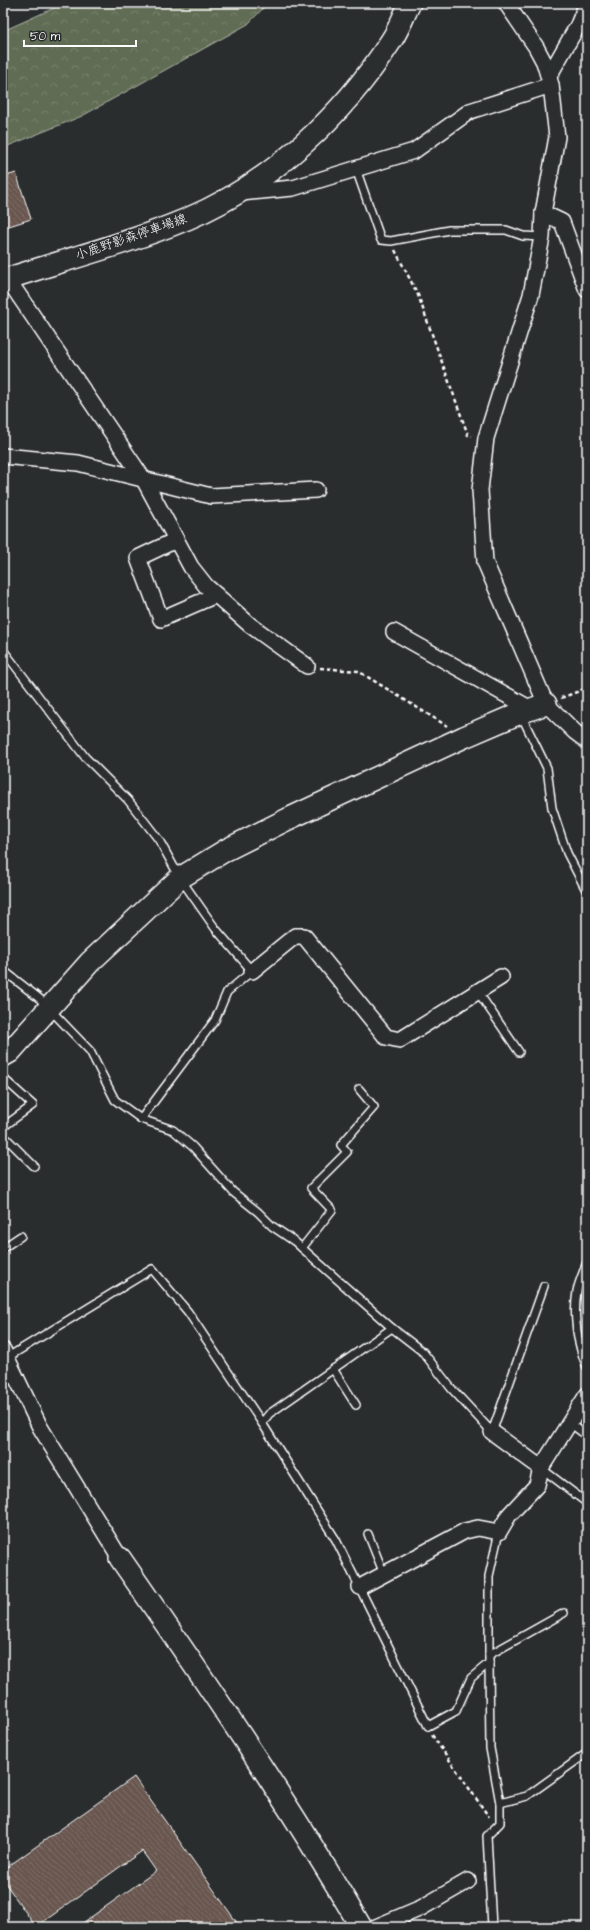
<svg xmlns="http://www.w3.org/2000/svg" width="590" height="1930" viewBox="0 0 590 1930" font-family="'Architects Daughter','Klee One',sans-serif">
<style>
.forest{fill:url(#forest-crowns);stroke:#b0b6a9}
.building{fill:url(#building-back-hatch);stroke:#fff}
.lines{fill:none;stroke-linecap:round;stroke-linejoin:round}
.lane-casing{stroke:#fff;stroke-width:10}
.street-casing{stroke:#fff;stroke-width:18}
.secondary-casing{stroke:#fff;stroke-width:24}
.path{stroke:#fff;stroke-width:2.5;stroke-dasharray:4 3;stroke-linecap:butt}
.lane{stroke:#2a2d2e;stroke-width:7}
.street{stroke:#2a2d2e;stroke-width:15}
.secondary{stroke:#2a2d2e;stroke-width:21}
.labels{text-anchor:middle;dominant-baseline:central;stroke-width:3;stroke-linejoin:round;paint-order:stroke}
.street-label{font-size:13px;fill:#fff;stroke:#2a2d2e}
</style>
<defs>
<pattern id="forest-crowns" width="20" height="18" patternUnits="userSpaceOnUse"><rect width="20" height="18" fill="#606c53"/><path d="M2 6a3 3 0 1 1 6 0M12 15a3 3 0 1 1 6 0" fill="none" stroke="#78826d"/></pattern>
<pattern id="building-back-hatch" width="6" height="6" patternUnits="userSpaceOnUse"><rect width="6" height="6" fill="#685750"/><path d="M-1 5l2 2M0 0l6 6M5-1l2 2" fill="none" stroke="#7f706a"/></pattern>
</defs>
<rect width="100%" height="100%" fill="#2a2d2e"/>
<filter id="ink" filterUnits="userSpaceOnUse"><feTurbulence type="fractalNoise" baseFrequency=".025" numOctaves="2"/><feDisplacementMap in="SourceGraphic" scale="8" xChannelSelector="R" yChannelSelector="G"/><feConvolveMatrix kernelMatrix="1 2 1 2 8 2 1 2 1" color-interpolation-filters="sRGB"/></filter>
<g filter="url(#ink)">
<polygon class="forest" points="65,3 268,3 248,24 82,116 3,148 3,31"/>
<g class="building">
<polygon points="16,173 31,219 6,227 3,219 3,177"/>
<polygon points="134,1777 240,1927 77,1927 156,1871 142,1851 36,1927 3,1880 3,1870"/>
</g>
<g class="lines">
<g class="lane-casing">
<g id="lane">
<polyline points="356,169 381,240 391,241 449,230 506,230 523,236 542,237"/>
<polyline points="3,650 85,757 128,800 159,840 180,878 215,928 252,971 227,992 215,1020 141,1119"/>
<polyline points="521,715 547,768 552,808 567,853 587,892"/>
<polyline points="3,970 40,999 90,1051 115,1100 141,1119 173,1130 193,1147 233,1192 258,1212 272,1226 294,1241 392,1328 423,1352 451,1388 492,1432 544,1286"/>
<polyline points="478,992 519,1052"/>
<polyline points="3,1078 33,1105 3,1127"/>
<polyline points="3,1135 34,1166"/>
<polyline points="3,1248 21,1236"/>
<polyline points="302,1248 332,1210 311,1188 347,1152 341,1145 374,1107 359,1089"/>
<path d="M587,1262c-3,9 -8,19 -10,29 -4,25 0,53 10,76"/>
<polyline points="8,1357 152,1269 188,1312 262,1423 269,1414 392,1328"/>
<polyline points="333,1369 356,1405"/>
<polyline points="262,1423 336,1540 428,1726 456,1711 471,1678 489,1663"/>
<polyline points="570,1423 587,1436"/>
<polyline points="541,1468 587,1503"/>
<polyline points="368,1534 384,1574"/>
<polyline points="489,1655 564,1613"/>
<polyline points="500,1803 527,1796 587,1753"/>
<polyline points="492,1927 487,1836 500,1823 500,1803 490,1748 489,1663 489,1576 499,1532"/>
</g>
</g>
<g class="street-casing">
<g id="street">
<polyline points="506,3 536,47 544,62 551,85 557,137 543,213 542,237 531,295 486,438 480,490 485,562 546,704 575,732 587,741"/>
<polyline points="549,76 578,25 587,3"/>
<polyline points="241,193 293,188 414,151 470,111 551,85"/>
<polyline points="543,213 562,222 587,290"/>
<polyline points="7,278 144,480 191,567 206,586 250,625 307,666"/>
<polyline points="3,456 78,463 211,496 316,490"/>
<polyline points="176,540 138,558 161,619 216,595"/>
<polyline points="394,632 531,709"/>
<polyline points="252,971 295,936 304,936 386,1037 400,1040 501,977"/>
<polyline points="3,1350 40,1427 120,1558"/>
<polyline points="492,1432 541,1468"/>
<polyline points="360,1587 465,1531 478,1528 499,1532 509,1515 537,1485 541,1468 587,1395"/>
<polyline points="376,1927 421,1908 468,1881"/>
</g>
</g>
<g class="secondary-casing">
<g id="secondary">
<path d="M3,280c61,-20 124,-36 184,-61 83,-35 155,-102 204,-178 8,-12 13,-26 19,-38"/>
<polyline points="3,1056 10,1052 90,962 180,878 226,850 288,819 464,737 520,713 546,704"/>
<path d="M120,1558c84,121 167,242 241,369"/>
</g>
</g>
<g class="path">
<polyline points="3,8 11,3"/>
<polyline points="395,250 418,295 468,435 472,436"/>
<polyline points="320,668 358,671 447,726"/>
<polyline points="561,698 587,688"/>
<polyline points="432,1735 489,1817"/>
</g>
<use href="#lane" class="lane"/>
<use href="#street" class="street"/>
<use href="#secondary" class="secondary"/>
</g>
</g>
<g class="labels">
<g class="street-label">
<text transform="translate(131 237) rotate(-19)">小鹿野影森停車場線</text>
</g>
</g>
<rect width="590" height="1930" fill="none" stroke="#2a2d2e" stroke-width="16"/>
<rect x="8" y="8" width="574" height="1914" fill="none" stroke="#fff" stroke-width="1.5" filter="url(#ink)"/>
<path d="M24 40v6h112v-6" fill="none" stroke="#ffffff" stroke-width="2"/>
<text x="30" y="40" font-size="12" fill="#ffffff" stroke="#2a2d2e" stroke-width="3" paint-order="stroke">50 m</text>
</svg>
